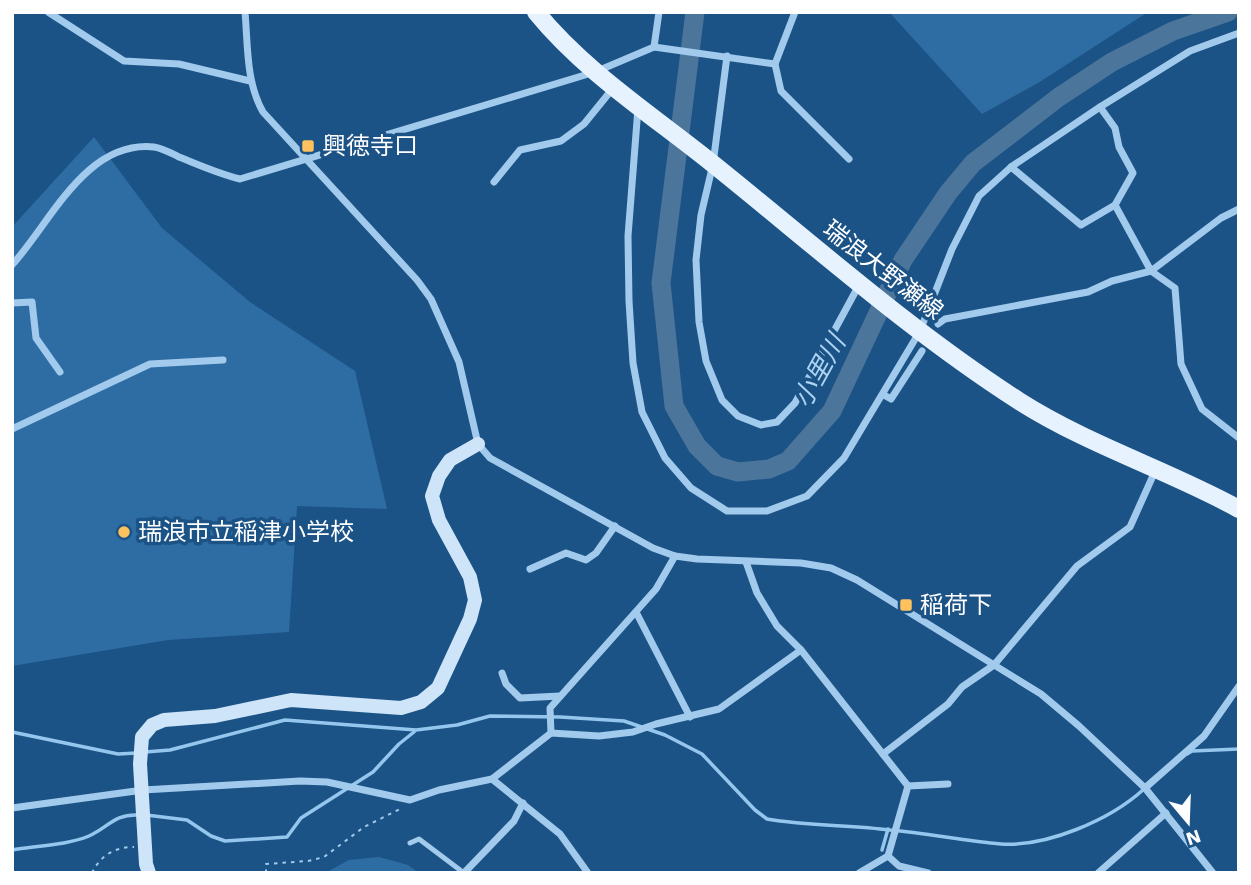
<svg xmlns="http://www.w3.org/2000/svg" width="1251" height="885" viewBox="0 0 1251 885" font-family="'Work Sans','Noto Sans JP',sans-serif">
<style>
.green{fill:#2e6da4}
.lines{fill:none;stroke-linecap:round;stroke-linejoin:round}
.stream{stroke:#95c6ee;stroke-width:3.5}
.river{stroke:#4c759b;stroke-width:19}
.path{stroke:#a2caec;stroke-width:2;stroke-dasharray:3.5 5;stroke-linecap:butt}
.lane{stroke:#a2caec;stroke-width:5}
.street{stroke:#a2caec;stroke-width:7}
.secondary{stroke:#cee4f9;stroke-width:14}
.primary{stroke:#e7f2ff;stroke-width:18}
.poi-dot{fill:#fdc15e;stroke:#1b5386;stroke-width:2.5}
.labels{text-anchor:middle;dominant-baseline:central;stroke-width:7;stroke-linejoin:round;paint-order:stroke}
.poi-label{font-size:24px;fill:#fff;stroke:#1b5386;text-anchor:start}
.street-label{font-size:24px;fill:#fff;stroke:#1b5386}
.water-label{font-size:26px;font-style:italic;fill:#add3f3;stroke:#1b5386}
</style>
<rect width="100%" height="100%" fill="#1b5386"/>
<g class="green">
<polygon points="889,12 1148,12 1038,83 982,114"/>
<polygon points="94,137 162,228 250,302 355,371 387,509 297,506 289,632 168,640 12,666 12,227"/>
<polygon points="379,857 408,865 419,873 325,873 349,860"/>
</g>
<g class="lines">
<g class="stream">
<polyline points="12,732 118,754 137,753"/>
<path d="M145,752l25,-2 115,-30 131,10 41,-5 33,-9 70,1 64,4 41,14 37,19 53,56 12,9c40,7 82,6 123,11 37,3 74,11 111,14 46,3 109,-24 143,-55"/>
<polyline points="1187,754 1192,751 1239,749"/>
<polyline points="146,815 187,820 211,836 225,841 287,837 301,818 373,772 399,744 414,732"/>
<path d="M12,850c23,-4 56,-5 77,-14 20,-9 25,-22 49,-21"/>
<polyline points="882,850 888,829"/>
</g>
<polyline class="river" points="695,12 661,283 674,406 697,446 717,466 738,472 769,469 788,461 832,411 903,260 948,193 973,163 1059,97 1112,62 1173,31 1228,12"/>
<g class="path">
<path d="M92,873c8,-17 22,-26 42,-26"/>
<polyline points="266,873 266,864 308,861 324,857 364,827 402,808"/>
</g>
<polyline class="lane" points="410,843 419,839 464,873"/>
<g class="street">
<polyline points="48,12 124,61 179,64 250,81"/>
<path d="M245,12c3,35 1,70 18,100l154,168 14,19 28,63 19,82 12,14 163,90 22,8 22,3 104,4 30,5 26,12 184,114 38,32 66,62 68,85"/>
<polyline points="654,47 659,12"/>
<polyline points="727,56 713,164 701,215 696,260 699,322 706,361 722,400 738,416 761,425 777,422 795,403 859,285"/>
<polyline points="775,64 795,12"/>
<polyline points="638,108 628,236 629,301 633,363 642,412 665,458 691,488 727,511 767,511 807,496 844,458 920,331 952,249 979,196 1011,167 1100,107 1190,51 1239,33"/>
<polyline points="1011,167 1081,225 1115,205 1133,173 1119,147 1115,128 1100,107"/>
<polyline points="494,182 520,150 561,141 584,124 614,87"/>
<polyline points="1239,209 1221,218 1151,271 1175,288 1181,364 1202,409 1239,438"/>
<path d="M12,265c39,-43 74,-125 142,-118 8,1 17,6 25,10 20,8 40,17 61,22l355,-107 59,-25 121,17 6,27 68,68"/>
<polyline points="12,303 32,302 36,338 60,372"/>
<polyline points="938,324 945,319 1088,292 1112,281 1151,271 1115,205"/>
<polyline points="884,395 891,399 922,351"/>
<polyline points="12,429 150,364 223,360"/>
<polyline points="746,562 757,593 777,626 801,650 908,786 888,856 859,873"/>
<polyline points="530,569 566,553 586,560 596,553 615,526"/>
<polyline points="636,612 690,717"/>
<polyline points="502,673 506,684 520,698 560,696"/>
<polyline points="551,733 550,708 656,589 675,556"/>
<polyline points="883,754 948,704 962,687 994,665 1077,566 1130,527 1156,469"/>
<polyline points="492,779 560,834 588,873"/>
<polyline points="908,786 948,784"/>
<polyline points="1145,788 1204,736 1239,686"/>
<polyline points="12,808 143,790 300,781 327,782 410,800 439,790 492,779 551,733 599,736 633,732 656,724 719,709 801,650"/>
<polyline points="888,856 899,866 928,873"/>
<polyline points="464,873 514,821 523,803"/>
<polyline points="1098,873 1166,813"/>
</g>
<polyline class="secondary" points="149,873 146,864 140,764 142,737 152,725 164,720 215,716 291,700 401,708 421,702 438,688 470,619 475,600 470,577 439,520 432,496 439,476 450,460 478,444"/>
<path class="primary" d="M536,12c49,60 116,103 177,152 101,81 197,167 306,237 69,44 149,69 220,108"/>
</g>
<g class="poi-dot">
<rect x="301" y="139" width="14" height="14" rx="3.5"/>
<circle cx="124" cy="532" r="7"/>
<rect x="899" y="598" width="14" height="14" rx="3.5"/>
</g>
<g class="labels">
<g class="poi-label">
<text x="322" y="146">興徳寺口</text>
<text x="138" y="532">瑞浪市立稲津小学校</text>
<text x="920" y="605">稲荷下</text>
</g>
<g class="street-label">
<text transform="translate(883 270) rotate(38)">瑞浪大野瀬線</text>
</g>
<g class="water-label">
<text transform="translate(819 371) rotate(-61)">小里川</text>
</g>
</g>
<rect width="1251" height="885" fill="none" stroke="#ffffff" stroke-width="28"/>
<g transform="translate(1188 822) rotate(161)" stroke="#1b5386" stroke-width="5" paint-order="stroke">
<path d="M0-5L12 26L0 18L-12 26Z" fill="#ffffff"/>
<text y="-10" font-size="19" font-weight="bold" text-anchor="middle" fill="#ffffff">N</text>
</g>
</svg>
